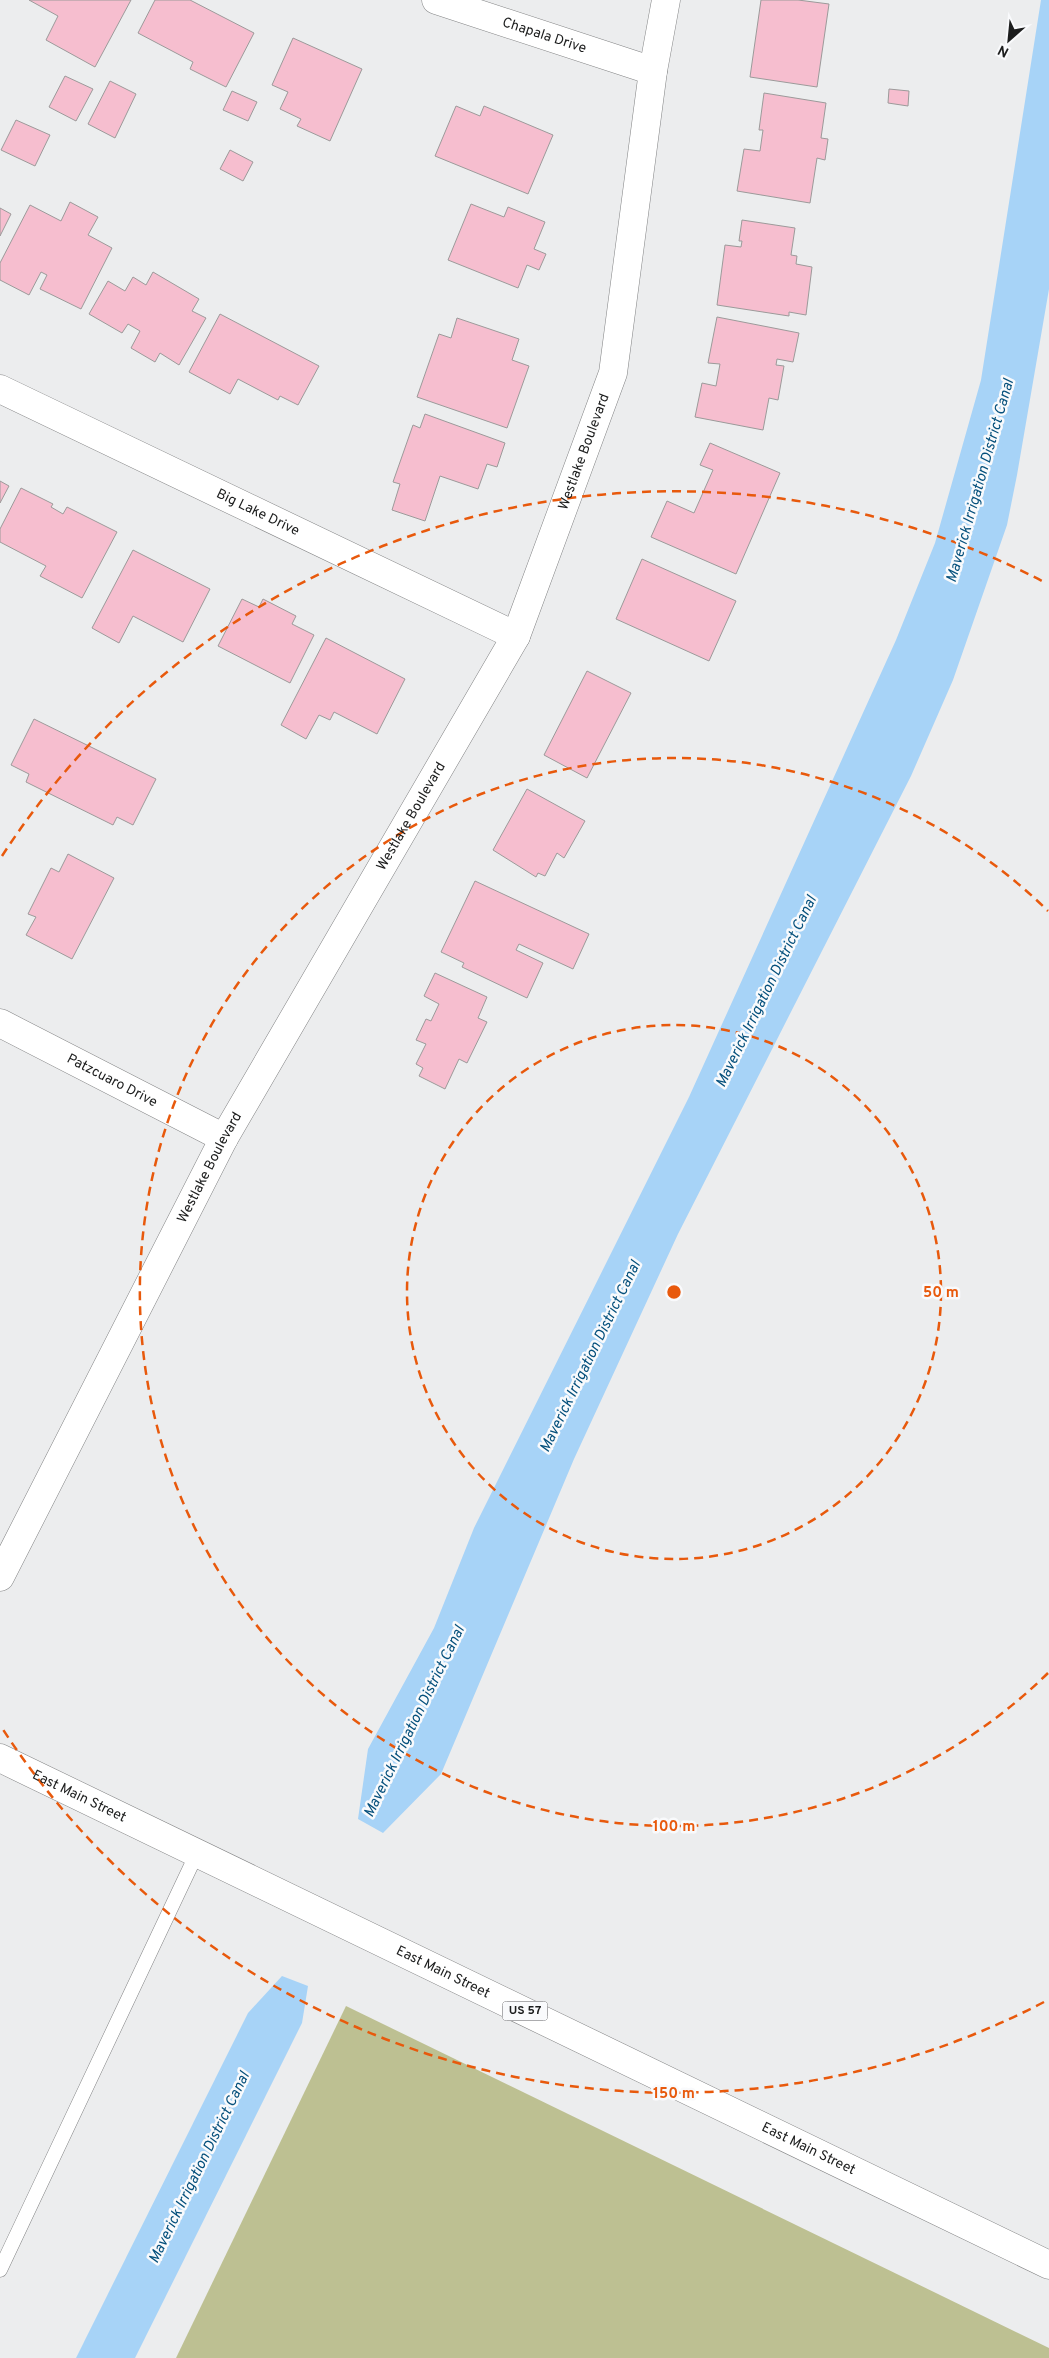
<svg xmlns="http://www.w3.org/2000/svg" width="1049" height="2358" viewBox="0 0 1049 2358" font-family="Overpass,sans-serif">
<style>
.green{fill:#bdc092}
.water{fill:#a7d3f7}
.building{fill:#f6becf;stroke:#9c9a9a}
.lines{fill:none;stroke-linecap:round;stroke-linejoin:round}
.service-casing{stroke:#838485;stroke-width:15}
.minor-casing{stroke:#838485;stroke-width:29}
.trunk-casing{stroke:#838485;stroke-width:29}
.service{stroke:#fff;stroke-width:14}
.minor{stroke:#fff;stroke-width:28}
.trunk{stroke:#fff;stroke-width:28}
.ring{fill:none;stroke:#e8590c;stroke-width:2.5;stroke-dasharray:9 6}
.labels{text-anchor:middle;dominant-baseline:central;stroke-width:5;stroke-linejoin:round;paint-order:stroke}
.shield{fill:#f9fafc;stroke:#5e5f60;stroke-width:1}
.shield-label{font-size:12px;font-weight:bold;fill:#1c1d1d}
.street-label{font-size:14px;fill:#1c1d1d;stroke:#f9fafc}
.water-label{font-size:15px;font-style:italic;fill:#05507c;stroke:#f9fafc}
.centre{fill:#e8590c;stroke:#f9fafc;stroke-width:2.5}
.ring-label{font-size:15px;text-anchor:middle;font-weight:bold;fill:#e8590c;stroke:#f9fafc;stroke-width:5;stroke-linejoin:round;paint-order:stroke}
</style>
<rect width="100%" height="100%" fill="#ecedee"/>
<polygon class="green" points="346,2006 1049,2348 1049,2358 176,2358"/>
<g class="water">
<polygon points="1041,0 1049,0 1049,289 1017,475 1007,525 953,680 911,776 678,1234 574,1459 441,1774 383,1833 358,1819 368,1749 434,1628 474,1528 689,1097 896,640 935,543 981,380"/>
<polygon points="282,1976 308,1986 302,2023 135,2358 76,2358 248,2013"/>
</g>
<g class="building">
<polygon points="29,0 131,0 95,67 46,40 58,16"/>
<polygon points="155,0 190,0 254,33 226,87 190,69 193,62 138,33"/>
<polygon points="761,0 798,0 829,4 817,87 750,77"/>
<polygon points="293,38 362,69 330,141 297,126 301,119 280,109 288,92 272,85"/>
<polygon points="65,76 93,89 76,121 49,107"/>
<polygon points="110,81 136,94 115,138 88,124"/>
<polygon points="889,89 909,91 908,106 888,103"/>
<polygon points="232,91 257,102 248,121 223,110"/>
<polygon points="764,93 826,103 821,138 828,139 825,160 817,158 810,203 737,191 744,149 760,151 763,130 759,130"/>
<polygon points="456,106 480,116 484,106 553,135 528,194 435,156"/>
<polygon points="16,120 50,135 35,166 1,150"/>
<polygon points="230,150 253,162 243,181 220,169"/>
<polygon points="70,202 98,217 88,235 112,248 81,309 40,289 47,275 41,272 29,295 0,280 0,263 30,205 61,221"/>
<polygon points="471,204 504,217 508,207 545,222 534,249 546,254 539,270 527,265 518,288 448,260"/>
<polygon points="0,208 11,214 0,236"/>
<polygon points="742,220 795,228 791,255 797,256 796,264 812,267 806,315 789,312 789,316 717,305 725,245 741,247 742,241 739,241"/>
<polygon points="153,272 199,299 192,311 206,318 179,365 160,353 155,362 131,348 140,331 128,324 122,333 89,314 108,281 125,291 133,277 146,285"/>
<polygon points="220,314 319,366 298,405 280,396 278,400 238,379 230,394 189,372"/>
<polygon points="717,317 799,333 793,362 777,359 776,365 784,366 778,400 769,398 763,430 695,417 702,383 716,386 720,364 708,363"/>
<polygon points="457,318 519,339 512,360 529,366 507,428 417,397 439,334 451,338"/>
<polygon points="425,414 505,443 497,467 487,464 478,489 440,476 425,521 392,510 400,484 393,482 413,425 420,428"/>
<polygon points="710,443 780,473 736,574 651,537 667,501 694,513 713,470 700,465"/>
<polygon points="0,481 9,486 0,503"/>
<polygon points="21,488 53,504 51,507 63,514 67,507 117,532 82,598 40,576 46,566 0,542 0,529"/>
<polygon points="133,550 210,589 183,642 133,616 119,643 92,628"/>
<polygon points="642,559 736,601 709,661 616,619"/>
<polygon points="242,599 259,607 263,599 296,616 292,624 314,635 290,683 218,646"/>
<polygon points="326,638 405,679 377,734 334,712 330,720 319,715 306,739 281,725"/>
<polygon points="587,671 631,693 587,778 544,755"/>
<polygon points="34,719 156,779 133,825 117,817 113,825 26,782 29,774 11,765"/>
<polygon points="527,789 585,821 564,858 557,853 545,876 538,873 536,877 493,850"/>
<polygon points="68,854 114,878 72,959 26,935 36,917 28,914 51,868 59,872"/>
<polygon points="475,881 589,934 573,969 519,944 516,950 543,963 527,998 462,967 464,963 441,952"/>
<polygon points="435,973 487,997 478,1018 487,1022 467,1063 459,1059 445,1089 419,1076 423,1068 416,1064 426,1044 416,1040 426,1019 431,1021 439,1004 424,996"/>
</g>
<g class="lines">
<g class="service-casing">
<polyline id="service" points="0,2270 197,1853"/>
</g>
<g class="minor-casing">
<g id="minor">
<path id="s1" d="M436,0l217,71"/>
<path id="s2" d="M0,389l516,247"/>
<path id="s3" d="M0,1023l224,115"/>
<path id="s4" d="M0,1577l224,-439 292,-502 97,-263 40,-302 13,-71"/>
</g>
</g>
<g class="trunk-casing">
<g id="trunk">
<path id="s5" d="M0,1758l1049,507"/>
</g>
</g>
<use href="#service" class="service"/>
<use href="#minor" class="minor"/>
<use href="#trunk" class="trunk"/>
</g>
<g class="ring">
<circle cx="674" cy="1292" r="267"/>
<path d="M1048 1673A534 534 0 1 1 1048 911"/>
<path d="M1044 2002A801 801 0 0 1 2 1728M2 856A801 801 0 0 1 1044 582"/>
</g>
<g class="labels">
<rect class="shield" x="502.5" y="2001.5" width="45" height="19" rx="4"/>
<g class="shield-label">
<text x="525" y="2011">US 57</text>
</g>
<g class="street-label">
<text stroke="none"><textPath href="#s1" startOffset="114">Chapala Drive</textPath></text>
<text stroke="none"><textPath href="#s4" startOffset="1270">Westlake Boulevard</textPath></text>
<text stroke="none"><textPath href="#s2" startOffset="286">Big Lake Drive</textPath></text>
<text stroke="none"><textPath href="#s4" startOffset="865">Westlake Boulevard</textPath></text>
<text stroke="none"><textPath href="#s3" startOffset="126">Patzcuaro Drive</textPath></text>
<text stroke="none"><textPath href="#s4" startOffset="460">Westlake Boulevard</textPath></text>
<text stroke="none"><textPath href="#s5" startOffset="88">East Main Street</textPath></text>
<text stroke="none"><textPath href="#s5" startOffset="492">East Main Street</textPath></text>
<text stroke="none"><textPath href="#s5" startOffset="898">East Main Street</textPath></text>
</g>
<g class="water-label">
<text transform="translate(981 481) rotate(-74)">Maverick Irrigation District Canal</text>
<text transform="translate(767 992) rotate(-64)">Maverick Irrigation District Canal</text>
<text transform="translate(591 1357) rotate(-64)">Maverick Irrigation District Canal</text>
<text transform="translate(415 1722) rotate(-64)">Maverick Irrigation District Canal</text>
<text transform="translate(200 2168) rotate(-64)">Maverick Irrigation District Canal</text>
</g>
</g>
<circle cx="674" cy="1292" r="8" class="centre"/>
<g class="ring-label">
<text x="941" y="1297">50 m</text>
<text x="674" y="1831">100 m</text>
<text x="674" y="2098">150 m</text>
</g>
<g transform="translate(1009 40) rotate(207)" stroke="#f9fafc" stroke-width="4" paint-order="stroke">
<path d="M0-4L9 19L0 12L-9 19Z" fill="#1c1d1d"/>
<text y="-8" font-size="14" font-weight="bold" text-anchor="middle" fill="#1c1d1d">N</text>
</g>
</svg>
